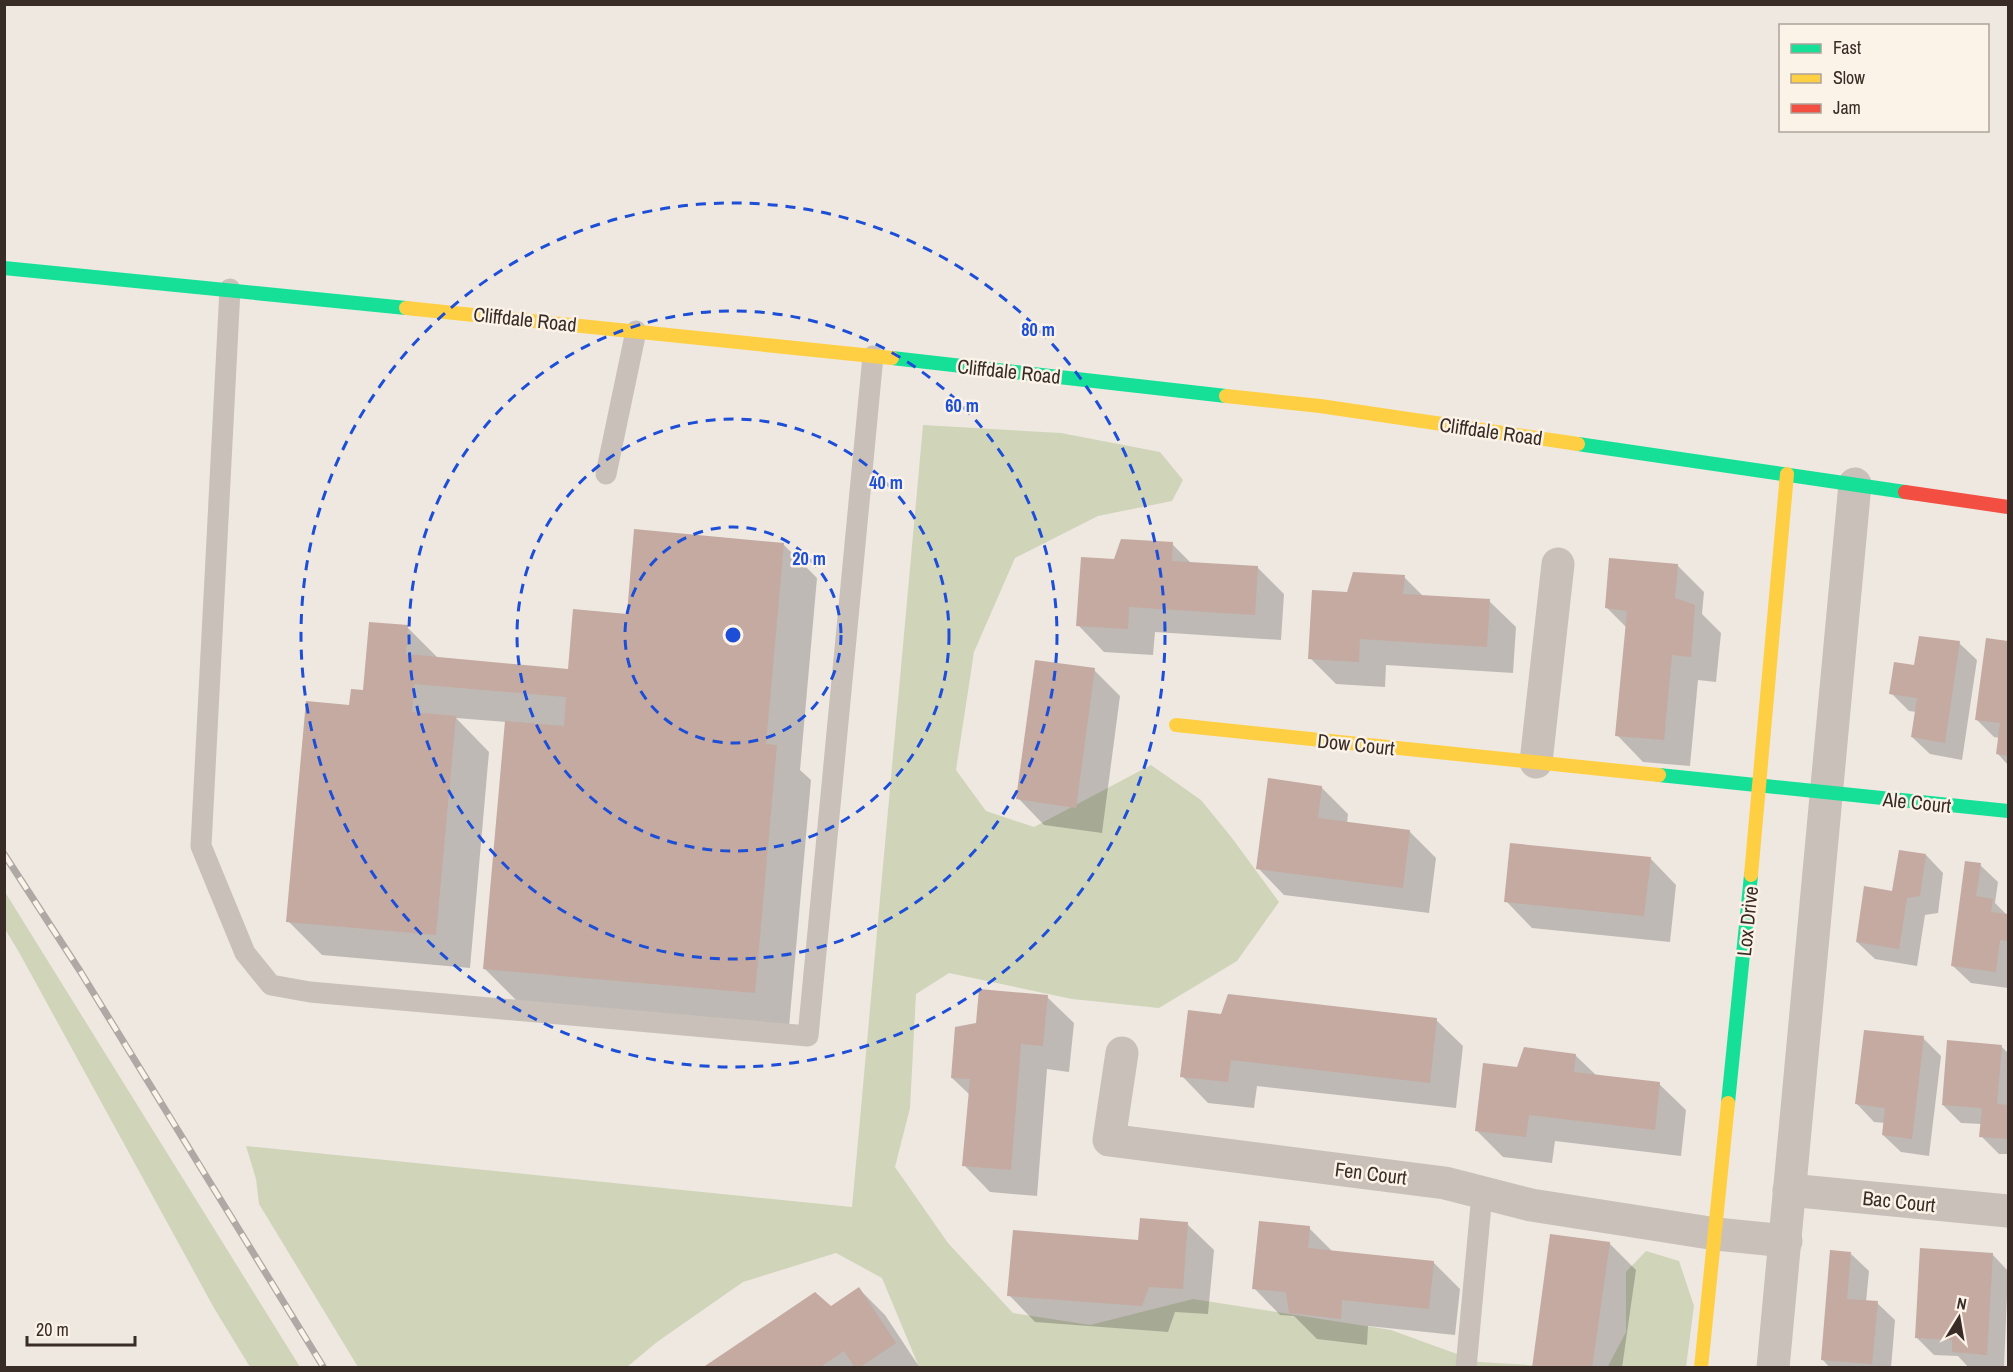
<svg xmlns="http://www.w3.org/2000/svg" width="2013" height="1372" viewBox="0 0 2013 1372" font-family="'Archivo Narrow',sans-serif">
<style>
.green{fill:#d0d5b9}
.shadow{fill:#0003}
.building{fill:#c4aaa1}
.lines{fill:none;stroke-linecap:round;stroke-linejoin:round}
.lane{stroke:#c8c0b9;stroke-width:21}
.street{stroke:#c8c0b9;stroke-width:33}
.fast{stroke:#16e098;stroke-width:14}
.slow{stroke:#ffcf43;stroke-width:14}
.jam{stroke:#f24e42;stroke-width:14}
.rail-casing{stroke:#afa8a4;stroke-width:7}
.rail{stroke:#fbf2e8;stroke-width:4.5;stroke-dasharray:14;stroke-linecap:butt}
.ring{fill:none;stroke:#1d4ed8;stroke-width:3;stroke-dasharray:10 8}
.labels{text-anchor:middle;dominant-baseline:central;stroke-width:5;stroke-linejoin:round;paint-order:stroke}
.street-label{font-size:20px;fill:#392c27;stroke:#fbf2e8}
.centre{fill:#1d4ed8;stroke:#fbf2e8;stroke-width:3}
.ring-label{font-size:18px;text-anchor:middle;font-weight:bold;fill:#1d4ed8;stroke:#fbf2e8;stroke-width:5;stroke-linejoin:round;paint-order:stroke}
</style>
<rect width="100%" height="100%" fill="#eee8e1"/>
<g class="green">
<polygon points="923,425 1061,433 1160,452 1183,480 1172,501 1098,516 1015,558 974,652 956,770 986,811 1034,827 1151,765 1201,800 1232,838 1279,902 1237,961 1159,1008 1072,999 949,973 916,994 910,1108 895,1167 948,1243 1013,1313 1090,1325 1193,1299 1391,1330 1479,1362 1563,1367 919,1367 882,1278 836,1253 743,1282 657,1342 627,1367 358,1367 259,1204 256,1179 246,1146 852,1207"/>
<polygon points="4,892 5,892 300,1367 250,1367 214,1308 20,954 5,929"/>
<polygon points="1646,1251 1679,1261 1694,1306 1686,1367 1607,1368 1626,1332 1626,1272"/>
</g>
<g class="shadow">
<polygon points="783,544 817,578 800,770 811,780 789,1027 519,1003 484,968 506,722 456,718 489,752 470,968 322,955 288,921 350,706 364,691 407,627 439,659 570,670 628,616"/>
<polygon points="1172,544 1192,564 1258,568 1284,594 1281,640 1155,632 1153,655 1104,652 1078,625 1116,561"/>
<polygon points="1677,565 1704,592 1702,614 1721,633 1716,682 1698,680 1690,766 1643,762 1617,735 1627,628 1607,608"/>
<polygon points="1404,577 1424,597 1489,601 1516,627 1513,673 1386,665 1385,687 1336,684 1310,658"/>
<polygon points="1987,639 2008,642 2008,765 1998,754 2000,738 1994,737 1976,719"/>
<polygon points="1959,643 1977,660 1962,760 1930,754 1912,737 1916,712 1909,711 1891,693 1916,667"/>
<polygon points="1094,670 1120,696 1102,833 1044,825 1018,798"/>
<polygon points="1321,787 1348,814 1347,823 1409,831 1436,858 1429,913 1284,895 1258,868"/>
<polygon points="1926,855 1943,873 1938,913 1925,915 1917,966 1875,959 1857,942"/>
<polygon points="1650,858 1676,885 1670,942 1532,928 1506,901"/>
<polygon points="1980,865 1998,882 1995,903 2008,916 2008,988 1971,983 1953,966"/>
<polygon points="1047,997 1074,1023 1069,1072 1047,1069 1037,1196 990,1192 964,1165 970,1095 952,1078 977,1025"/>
<polygon points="1222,1016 1436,1020 1463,1046 1456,1108 1257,1086 1254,1108 1208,1103 1182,1076"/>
<polygon points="1923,1038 1941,1056 1929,1156 1901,1152 1883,1135 1885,1123 1874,1122 1857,1104"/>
<polygon points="2002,1047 2008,1053 2008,1154 1999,1154 1981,1136 1982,1124 1961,1123 1943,1105"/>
<polygon points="1575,1055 1597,1076 1659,1084 1686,1110 1681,1156 1555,1141 1552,1163 1503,1157 1477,1131 1518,1069"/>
<polygon points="1187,1224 1214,1250 1208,1314 1175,1312 1168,1332 1035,1322 1009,1295"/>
<polygon points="1309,1228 1333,1252 1433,1262 1460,1289 1455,1335 1368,1326 1367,1345 1317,1339 1294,1316 1280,1315 1254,1288"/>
<polygon points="1609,1243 1636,1270 1622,1368 1534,1368"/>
<polygon points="1851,1254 1869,1271 1866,1302 1877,1303 1895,1320 1891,1368 1830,1368 1822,1359"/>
<polygon points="1993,1255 2008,1271 2004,1368 1969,1368 1958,1356 1934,1355 1916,1337"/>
<polygon points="859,1289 885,1315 920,1368 705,1368 831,1308"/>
</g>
<g class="building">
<polygon points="634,529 784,543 766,744 777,745 755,993 483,969 505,721 564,726 566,697 414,684 412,712 456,716 436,935 286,922 306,701 349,705 351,689 363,690 369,622 408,625 406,654 568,669 573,609 627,614"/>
<polygon points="1121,539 1173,542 1172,561 1258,566 1255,615 1129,607 1128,629 1076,626 1081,557 1114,559"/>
<polygon points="1609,558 1678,564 1675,598 1695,605 1691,657 1672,655 1664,740 1615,736 1627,611 1605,608"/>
<polygon points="1353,572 1405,575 1403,594 1490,599 1487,647 1360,639 1359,662 1308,659 1312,590 1347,592"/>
<polygon points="1919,636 1960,641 1945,743 1911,737 1917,698 1889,694 1894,662 1914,665"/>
<polygon points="1986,638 2008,641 2008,756 1996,754 2000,723 1975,720"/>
<polygon points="1035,660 1095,668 1076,808 1016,799"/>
<polygon points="1268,778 1322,786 1318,818 1410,830 1403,888 1256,869"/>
<polygon points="1510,843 1651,857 1644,916 1504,902"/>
<polygon points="1899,850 1926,854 1920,896 1907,898 1899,949 1856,942 1864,886 1892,891"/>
<polygon points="1965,861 1981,863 1976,896 1993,899 1991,912 2008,914 2008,941 2000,940 1996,972 1951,966"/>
<polygon points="979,989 1048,995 1043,1046 1021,1044 1011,1170 962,1166 970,1079 951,1078 955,1027 976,1023"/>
<polygon points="1228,994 1437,1018 1430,1083 1231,1060 1228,1082 1180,1077 1188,1010 1221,1014"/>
<polygon points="1864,1030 1924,1036 1912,1139 1882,1135 1885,1108 1855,1104"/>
<polygon points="1947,1040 2002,1045 1997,1104 2008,1105 2008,1139 1979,1137 1982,1108 1942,1105"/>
<polygon points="1524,1047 1576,1054 1574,1072 1660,1082 1655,1130 1529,1115 1526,1137 1475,1131 1483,1063 1517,1067"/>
<polygon points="1140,1218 1188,1222 1183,1289 1149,1287 1142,1306 1007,1296 1013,1230 1138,1240"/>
<polygon points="1259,1221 1310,1226 1308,1248 1434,1261 1429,1309 1342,1300 1341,1319 1289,1313 1286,1292 1252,1289"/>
<polygon points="1550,1234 1610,1242 1592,1368 1532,1368"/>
<polygon points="1920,1248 1993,1253 1987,1355 1952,1352 1952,1340 1915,1338"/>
<polygon points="1830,1250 1851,1252 1847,1299 1878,1301 1872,1364 1821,1360"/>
<polygon points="859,1287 896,1343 859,1368 855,1368 844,1351 819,1368 702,1368 815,1292 831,1306"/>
</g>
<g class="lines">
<g class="lane">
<polyline points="230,289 201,846 245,953 271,985 310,992 808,1036 873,356"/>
<polyline points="606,474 636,331"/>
<polyline points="1466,1368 1482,1194"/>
</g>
<g class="street">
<polyline points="1536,762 1558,564"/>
<polyline points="1122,1053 1109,1140 1445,1183 1531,1205 1716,1234 1786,1241"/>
<polyline points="1789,1190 2008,1211"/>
<polyline points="1773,1368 1855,484"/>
</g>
<g class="fast">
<polyline points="4,268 406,308"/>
<polyline points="892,358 1226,396"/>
<polyline points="1578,444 1905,492"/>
<polyline points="1659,775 2008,811"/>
<polyline points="1728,1103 1751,875"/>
</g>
<g class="slow">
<polyline points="406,308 892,358"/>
<polyline points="1226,396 1320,406 1578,444"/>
<polyline points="1176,725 1659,775"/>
<polyline points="1751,875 1787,474"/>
<polyline points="1701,1368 1728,1103"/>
</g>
<polyline class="jam" points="1905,492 2008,507"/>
<g class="rail-casing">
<polyline id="rail" points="4,854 80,971 324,1368"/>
</g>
<use href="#rail" class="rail"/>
</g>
<g class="ring">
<circle cx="733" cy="635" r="108"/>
<circle cx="733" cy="635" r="216"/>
<circle cx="733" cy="635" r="324"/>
<circle cx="733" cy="635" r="432"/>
</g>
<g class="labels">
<g class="street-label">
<text transform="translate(525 319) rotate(6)">Cliffdale Road</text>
<text transform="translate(1009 371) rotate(6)">Cliffdale Road</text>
<text transform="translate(1491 431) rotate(8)">Cliffdale Road</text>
<text transform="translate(1356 744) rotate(6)">Dow Court</text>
<text transform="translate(1917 802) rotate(6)">Ale Court</text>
<text transform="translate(1747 921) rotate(-84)">Lox Drive</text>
<text transform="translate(1371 1173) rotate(7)">Fen Court</text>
<text transform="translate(1899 1201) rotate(6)">Bac Court</text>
</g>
</g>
<circle cx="733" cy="635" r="9" class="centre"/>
<g class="ring-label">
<text x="1038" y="336">80 m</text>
<text x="962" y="412">60 m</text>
<text x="886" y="489">40 m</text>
<text x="809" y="565">20 m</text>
</g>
<rect width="2013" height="1372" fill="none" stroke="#392c27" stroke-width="12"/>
<rect x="1779" y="24" width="210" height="108" fill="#fbf2e8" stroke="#ada39b" stroke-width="1.5"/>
<rect x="1791" y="44" width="30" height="9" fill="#16e098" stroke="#ada39b" stroke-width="1.5"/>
<text x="1833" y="54" font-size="18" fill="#392c27">Fast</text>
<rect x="1791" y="74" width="30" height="9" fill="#ffcf43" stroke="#ada39b" stroke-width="1.5"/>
<text x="1833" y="84" font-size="18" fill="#392c27">Slow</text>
<rect x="1791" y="104" width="30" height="9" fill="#f24e42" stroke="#ada39b" stroke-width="1.5"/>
<text x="1833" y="114" font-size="18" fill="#392c27">Jam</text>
<g transform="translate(1959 1318) rotate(11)" stroke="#fbf2e8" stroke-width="4.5" paint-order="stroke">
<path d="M0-4.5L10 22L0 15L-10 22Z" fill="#392c27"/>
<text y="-9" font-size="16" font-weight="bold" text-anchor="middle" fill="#392c27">N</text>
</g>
<path d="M27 1336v9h108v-9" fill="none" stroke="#392c27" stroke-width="3"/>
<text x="36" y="1336" font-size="18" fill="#392c27" stroke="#fbf2e8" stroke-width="4.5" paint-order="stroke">20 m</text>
</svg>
